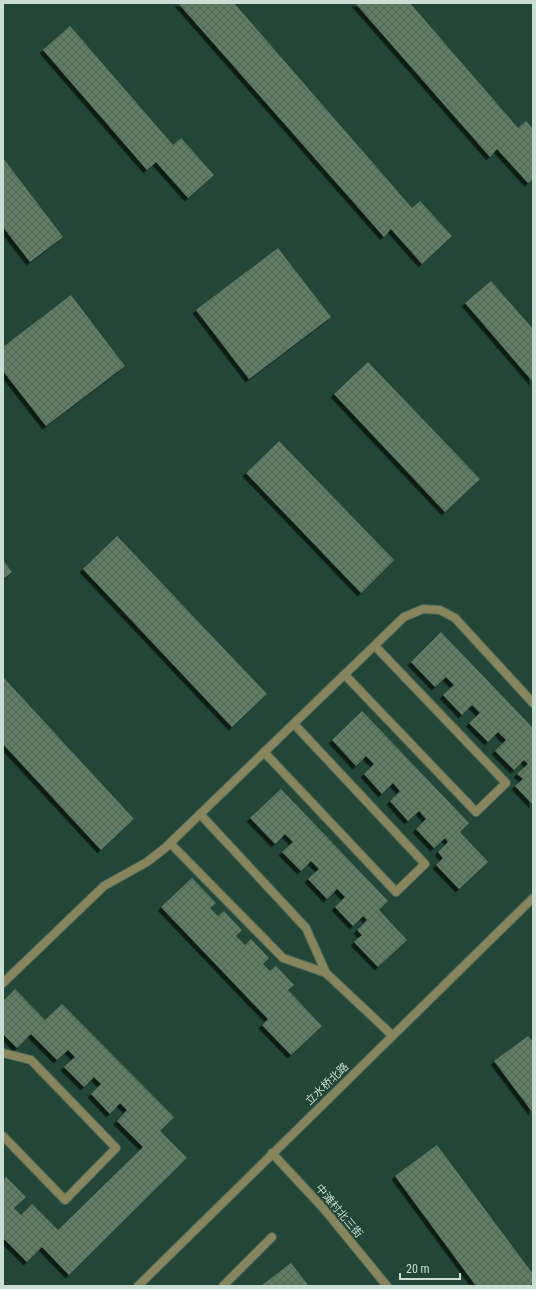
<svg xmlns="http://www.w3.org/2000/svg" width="536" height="1289" viewBox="0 0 536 1289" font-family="'Roboto Condensed','Noto Sans SC',sans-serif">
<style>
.building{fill:url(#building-cross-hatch);filter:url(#shadow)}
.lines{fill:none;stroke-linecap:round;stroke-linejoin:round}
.service-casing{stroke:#446557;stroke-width:10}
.minor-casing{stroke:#446557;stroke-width:10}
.tertiary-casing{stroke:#446557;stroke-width:10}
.service{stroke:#88855d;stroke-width:8}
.minor{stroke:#88855d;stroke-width:8}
.tertiary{stroke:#88855d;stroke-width:8}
.labels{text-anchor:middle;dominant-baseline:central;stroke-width:4;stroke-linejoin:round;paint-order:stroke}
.street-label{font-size:11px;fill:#caded4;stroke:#224738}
</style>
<defs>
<pattern id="building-cross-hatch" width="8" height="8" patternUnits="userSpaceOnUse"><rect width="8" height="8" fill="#617c62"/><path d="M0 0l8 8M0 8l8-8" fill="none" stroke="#536554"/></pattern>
<filter id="shadow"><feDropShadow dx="-3.5" dy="3.5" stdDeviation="0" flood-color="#0009"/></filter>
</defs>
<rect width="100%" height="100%" fill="#224738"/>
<g class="building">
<polygon points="178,3 234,3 412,208 420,201 452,236 422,264 391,229 384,237"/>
<polygon points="355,3 410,3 518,128 526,121 533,129 533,179 528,183 497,149 490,157"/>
<polygon points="70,26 173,145 181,138 214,175 188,198 156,162 147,170 43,50"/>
<polygon points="3,158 63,237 30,262 3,227"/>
<polygon points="278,248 331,317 249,379 196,310"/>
<polygon points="491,281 533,329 533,382 465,303"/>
<polygon points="71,295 125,366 46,426 3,371 3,347"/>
<polygon points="368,362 480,479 445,512 334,394"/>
<polygon points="279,441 394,560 361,593 246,473"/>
<polygon points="117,536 267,694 232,727 83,569"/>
<polygon points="3,560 12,572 3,579"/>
<polygon points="441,632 533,728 533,805 515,786 523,779 517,774 528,764 524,760 514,770 495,751 506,740 498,732 488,742 469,723 480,713 472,705 462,715 443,695 454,685 446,677 435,687 411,662"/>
<polygon points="3,677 134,819 101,850 3,744"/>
<polygon points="362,711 469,823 460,832 488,862 459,889 436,865 443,858 438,852 448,842 445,838 434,848 416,829 426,819 419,811 408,821 390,801 400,791 393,783 382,794 364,774 374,764 366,756 356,766 332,740"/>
<polygon points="281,789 388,901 379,910 407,940 378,967 354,942 362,935 357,930 367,920 363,916 353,926 335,907 345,897 337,889 327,899 308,879 319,869 311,861 301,871 282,852 293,842 285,834 275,844 250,818"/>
<polygon points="192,878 216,903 210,908 218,916 224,911 242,930 236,936 245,945 251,939 269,958 263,964 270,971 276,966 294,985 288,990 322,1026 291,1055 262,1025 268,1019 161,907"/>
<polygon points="15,989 45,1020 62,1004 174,1117 160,1131 187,1158 69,1275 42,1247 27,1262 3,1238 3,1180 6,1177 26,1197 14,1208 21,1215 32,1204 58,1230 143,1147 117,1121 127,1110 120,1103 110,1114 91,1094 101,1084 94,1077 84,1087 64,1067 75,1057 68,1050 57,1060 31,1034 17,1048 3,1034 3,1001"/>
<polygon points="528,1036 533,1042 533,1113 494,1061"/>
<polygon points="437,1145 533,1274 533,1283 528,1286 476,1286 395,1176"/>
<polygon points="291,1263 309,1286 261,1286"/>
</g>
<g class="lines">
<g class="service-casing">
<g id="service">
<polyline points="345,675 476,812 506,783 375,646"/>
<polyline points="264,752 396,892 425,864 294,724"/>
<polyline points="200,814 306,928 326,973 392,1035"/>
<polyline points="170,843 283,958 326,973"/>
<polyline points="3,983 104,886 147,862 165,848 404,617 423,609 440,610 455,618 533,703"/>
<polyline points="3,1053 31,1060 116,1148 65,1200 3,1136"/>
<polyline points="223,1286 272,1237"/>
</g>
</g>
<g class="minor-casing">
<polyline id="minor" points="272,1153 324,1209 387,1286"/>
</g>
<g class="tertiary-casing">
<polyline id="tertiary" points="138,1286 533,898"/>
</g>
<use href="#service" class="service"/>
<use href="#minor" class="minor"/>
<use href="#tertiary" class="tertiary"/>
</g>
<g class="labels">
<g class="street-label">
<text transform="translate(327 1084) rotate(-44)">立水桥北路</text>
<text transform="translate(339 1211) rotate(50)">中滩村北三街</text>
</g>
</g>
<rect width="536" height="1289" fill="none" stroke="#caded4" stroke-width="8"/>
<path d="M400 1273v6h60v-6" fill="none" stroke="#caded4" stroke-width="2"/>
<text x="406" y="1273" font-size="12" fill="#caded4" stroke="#224738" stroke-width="3" paint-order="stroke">20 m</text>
</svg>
